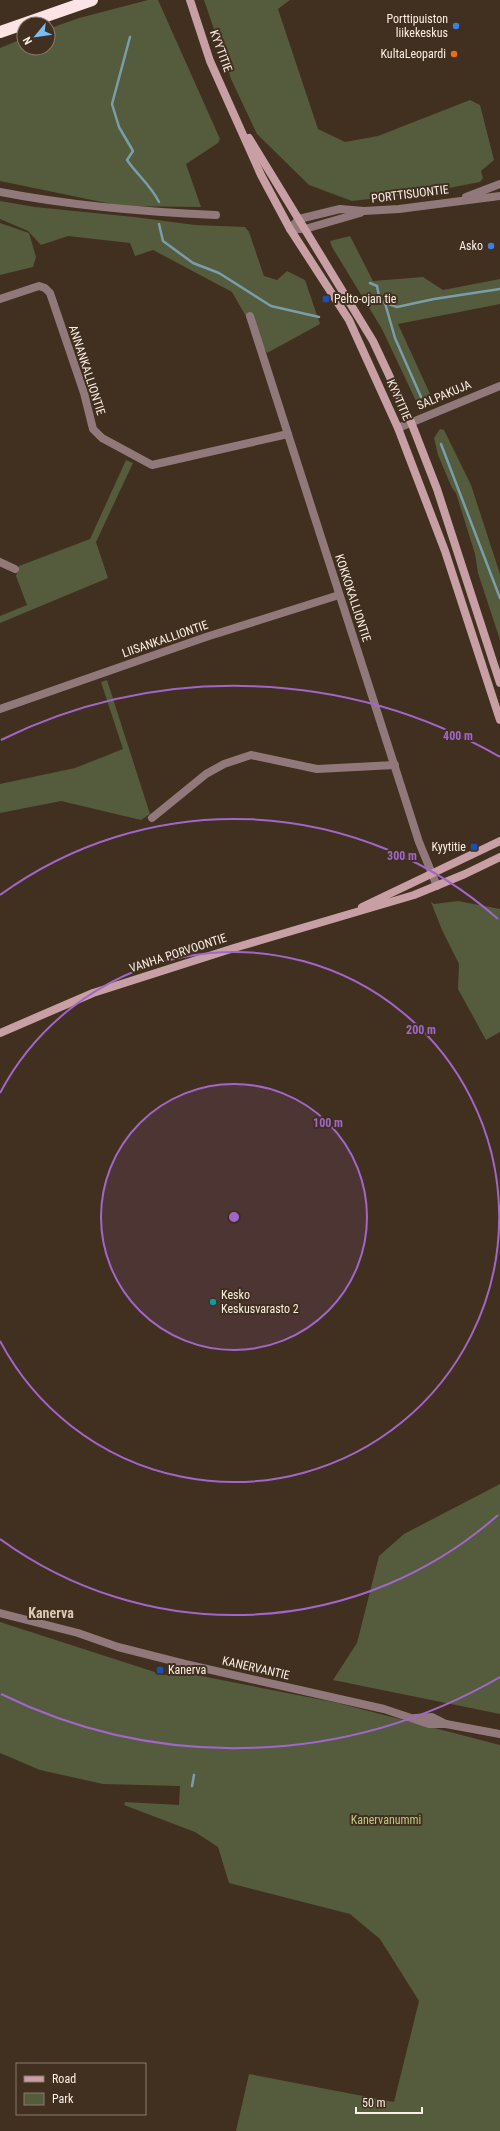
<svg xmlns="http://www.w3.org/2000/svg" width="500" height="2131" viewBox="0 0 500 2131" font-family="'Roboto Condensed',sans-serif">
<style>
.green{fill:#555b3d}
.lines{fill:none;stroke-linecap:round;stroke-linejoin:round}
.stream{stroke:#799eaa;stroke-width:2.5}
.street{stroke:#91797b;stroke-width:8}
.secondary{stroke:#c79fa4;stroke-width:8}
.highway{stroke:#fce3e6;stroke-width:12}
.ring{fill:none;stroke:#a166ca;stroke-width:2}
.shop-dot{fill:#3f7fe0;stroke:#412f1f;stroke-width:1.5}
.food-dot{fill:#e8710a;stroke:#412f1f;stroke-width:1.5}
.transit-dot{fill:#1a4fb4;stroke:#412f1f;stroke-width:1.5}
.culture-dot{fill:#0f9aa8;stroke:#412f1f;stroke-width:1.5}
.labels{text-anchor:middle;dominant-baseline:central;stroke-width:4;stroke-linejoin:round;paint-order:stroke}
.poi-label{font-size:12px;fill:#fbefe5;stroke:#412f1f;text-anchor:end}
.street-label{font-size:12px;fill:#fbefe5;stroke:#412f1f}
.park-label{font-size:12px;fill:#becb7f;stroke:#412f1f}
.quarter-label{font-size:14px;font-weight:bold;fill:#dec7b3;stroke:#412f1f}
.centre{fill:#a166ca;stroke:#412f1f;stroke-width:2}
.ring-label{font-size:12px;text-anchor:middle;font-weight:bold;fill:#a166ca;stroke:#412f1f;stroke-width:4;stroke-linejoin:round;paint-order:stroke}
</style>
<rect width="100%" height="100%" fill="#412f1f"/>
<g class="green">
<polygon points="148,0 158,0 220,139 218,143 186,164 201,207 121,206 0,181 0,48 24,38 24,48 48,48 48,29 79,18"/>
<polygon points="204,0 290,0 278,9 318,129 345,142 378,136 470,100 480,105 494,160 481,171 483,178 480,182 423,193 352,201 309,185 257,134 231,79"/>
<polygon points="0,201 35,207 134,217 195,225 245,227 249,232 264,276 277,280 287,271 305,280 320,324 267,353 232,292 153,250 135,256 130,243 68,236 41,245 28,231 0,219"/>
<polygon points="0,223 29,233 36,257 33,267 0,275"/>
<polygon points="350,236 373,281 423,277 443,290 500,279 500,304 398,324 430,394 431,401 416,401 382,329 332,247 330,241"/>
<polygon points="440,429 444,430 471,485 500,574 500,640 478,573 475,554 456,493 452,488 438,455 434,438"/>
<polygon points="126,460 133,463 96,542 108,578 0,623 0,616 27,605 16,576 19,566 90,539"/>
<polygon points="107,680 150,814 141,820 61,801 0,813 0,784 75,768 123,749 101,682"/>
<polygon points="458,901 500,909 500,1032 486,1040 458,989 459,964 442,930 431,902 434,904"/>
<polygon points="500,1484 500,1714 333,1680 357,1643 379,1556 404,1534"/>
<polygon points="0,1622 164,1675 186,1673 338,1703 500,1745 500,2131 236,2131 249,2074 394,2102 419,2001 380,1939 350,1914 229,1883 218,1847 195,1832 124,1805 125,1802 179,1805 180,1786 103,1784 40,1770 0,1753"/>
</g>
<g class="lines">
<g class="stream">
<path d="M130,37l-18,67 7,23 14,24 -6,9c11,16 23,24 32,42"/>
<polyline points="159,224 163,241 193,263 219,273 271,306 319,317"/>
<polyline points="370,283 377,286 380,301 397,307 434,299 500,289"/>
<polyline points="385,303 395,338 421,397"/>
<polyline points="441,444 500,598"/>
<polyline points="192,1786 194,1775"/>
</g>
<g class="street">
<path d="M0,192c72,14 143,20 216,23"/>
<polyline points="466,197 500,184"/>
<polyline points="290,229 299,219 340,209 364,211 399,209 500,196"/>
<polyline points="290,229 305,229 360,213"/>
<polyline points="0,299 39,286 45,288 50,293 84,393 93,429 102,438 152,465 288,434"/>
<polyline points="250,316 419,842 437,886"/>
<polyline points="398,428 500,386"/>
<polyline points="0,562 15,569"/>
<polyline points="0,709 206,637 339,595"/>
<polyline points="152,818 206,774 224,764 251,755 317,769 395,765"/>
<polyline points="0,1613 78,1633 118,1647 185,1664 384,1709 429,1724 446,1724 500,1734"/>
<polyline points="415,1718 432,1717 446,1724"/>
</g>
<g class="secondary">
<polyline points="190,0 210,61 261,175 290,229 349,320 398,428 445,551 500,720"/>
<polyline points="249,138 373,341 411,422 437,489 500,683"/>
<polyline points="362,907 500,841"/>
<polyline points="0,1033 93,993 234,948 414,895 465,874 500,857"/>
</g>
<polyline class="highway" points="0,32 92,0"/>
</g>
<circle cx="234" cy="1217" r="133" fill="#a166ca" fill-opacity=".12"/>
<g class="ring">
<circle cx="234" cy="1217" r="133"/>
<path d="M0 1093A265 265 0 1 1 0 1341"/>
<path d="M498 1515A398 398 0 0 1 0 1539M0 895A398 398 0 0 1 498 919"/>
<path d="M500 1677A531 531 0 0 1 1 1694M1 740A531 531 0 0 1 500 757"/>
</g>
<g class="shop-dot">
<circle cx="456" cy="26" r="4"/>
<circle cx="491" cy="246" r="4"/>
</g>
<circle class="food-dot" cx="454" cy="54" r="4"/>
<g class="transit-dot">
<rect x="322" y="295" width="8" height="8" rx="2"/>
<rect x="470" y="843" width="8" height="8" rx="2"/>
<rect x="156" y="1666" width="8" height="8" rx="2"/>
</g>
<circle class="culture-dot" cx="213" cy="1302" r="4"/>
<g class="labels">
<g class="poi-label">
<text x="448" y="19">Porttipuiston<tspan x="448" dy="14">liikekeskus</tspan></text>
<text x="446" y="54">KultaLeopardi</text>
<text x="483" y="246">Asko</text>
<text x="334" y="299" text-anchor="start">Pelto-ojan tie</text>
<text x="466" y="847">Kyytitie</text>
<text x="221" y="1295" text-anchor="start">Kesko<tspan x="221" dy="14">Keskusvarasto 2</tspan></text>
<text x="168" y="1670" text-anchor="start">Kanerva</text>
</g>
<g class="street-label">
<text transform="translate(221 51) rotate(70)">KYYTITIE</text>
<text transform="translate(410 194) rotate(-7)">PORTTISUONTIE</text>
<text transform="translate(87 370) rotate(72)">ANNANKALLIONTIE</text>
<text transform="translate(444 395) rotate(-23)">SALPAKUJA</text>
<text transform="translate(399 400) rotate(66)">KYYTITIE</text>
<text transform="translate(353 598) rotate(72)">KOKKOKALLIONTIE</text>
<text transform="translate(165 639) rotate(-19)">LIISANKALLIONTIE</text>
<text transform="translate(178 953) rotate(-18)">VANHA PORVOONTIE</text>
<text transform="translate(256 1668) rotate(13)">KANERVANTIE</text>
</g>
<g class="park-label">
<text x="386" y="1820">Kanervanummi</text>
</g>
<g class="quarter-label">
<text x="51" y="1613">Kanerva</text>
</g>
</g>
<circle cx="234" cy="1217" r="6" class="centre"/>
<g class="ring-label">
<text x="458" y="740">400 m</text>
<text x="402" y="860">300 m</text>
<text x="421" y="1034">200 m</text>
<text x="328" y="1127">100 m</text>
</g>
<rect x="16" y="2063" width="130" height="52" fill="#412f1f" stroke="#8b7c6e"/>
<rect x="24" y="2076" width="20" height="6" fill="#c79fa4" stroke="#8b7c6e"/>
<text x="52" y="2083" font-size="12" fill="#fbefe5">Road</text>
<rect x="24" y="2093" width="20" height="12" fill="#555b3d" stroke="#8b7c6e"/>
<text x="52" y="2103" font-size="12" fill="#fbefe5">Park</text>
<g transform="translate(36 36) rotate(241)"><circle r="19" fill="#412f1f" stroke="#8b7c6e"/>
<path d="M0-3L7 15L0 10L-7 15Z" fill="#78bff7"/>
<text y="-6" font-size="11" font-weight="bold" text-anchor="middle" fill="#fbefe5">N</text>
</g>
<path d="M356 2107v6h66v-6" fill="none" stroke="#fbefe5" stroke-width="2"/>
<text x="362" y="2107" font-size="12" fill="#fbefe5" stroke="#412f1f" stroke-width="3" paint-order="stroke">50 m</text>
</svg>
